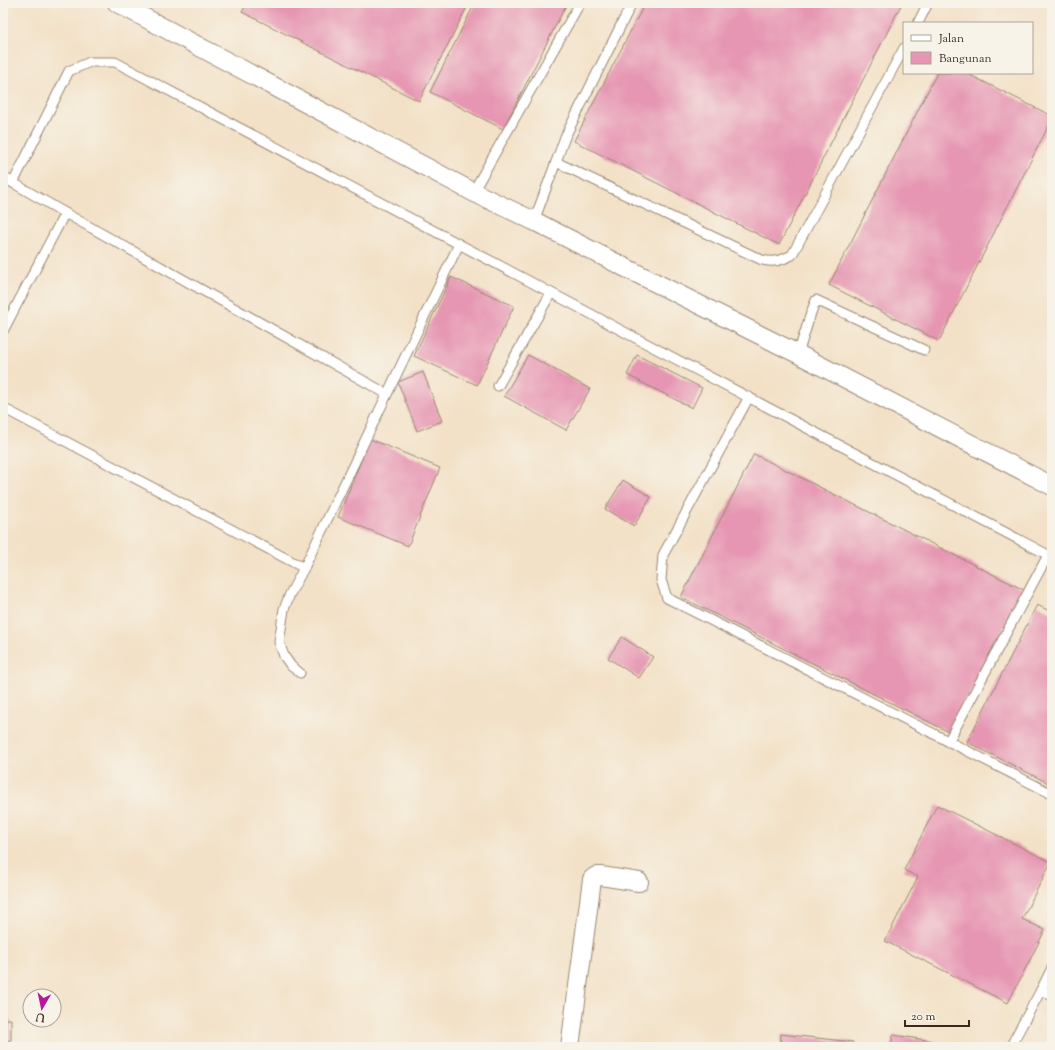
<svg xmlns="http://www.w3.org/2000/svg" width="1055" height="1050" viewBox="0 0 1055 1050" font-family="'Sorts Mill Goudy',serif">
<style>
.building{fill:#e696b2}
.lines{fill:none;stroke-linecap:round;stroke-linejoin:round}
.lane-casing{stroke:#978672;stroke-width:11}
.street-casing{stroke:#978672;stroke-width:20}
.lane{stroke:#fff;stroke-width:9}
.street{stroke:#fff;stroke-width:18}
</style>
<rect width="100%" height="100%" fill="#f7f3e8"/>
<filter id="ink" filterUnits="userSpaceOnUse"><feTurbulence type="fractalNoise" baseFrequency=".025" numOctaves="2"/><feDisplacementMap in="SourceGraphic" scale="8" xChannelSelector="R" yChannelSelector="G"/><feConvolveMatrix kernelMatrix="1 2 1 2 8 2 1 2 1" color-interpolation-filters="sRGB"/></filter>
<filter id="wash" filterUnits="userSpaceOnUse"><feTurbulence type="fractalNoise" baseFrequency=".012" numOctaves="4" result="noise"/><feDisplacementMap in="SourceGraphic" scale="16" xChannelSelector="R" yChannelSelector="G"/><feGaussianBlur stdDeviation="0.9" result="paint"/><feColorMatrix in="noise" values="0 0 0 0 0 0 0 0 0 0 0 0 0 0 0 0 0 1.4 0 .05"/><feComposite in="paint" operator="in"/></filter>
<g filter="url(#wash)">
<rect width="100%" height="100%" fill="#f3e1c7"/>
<g id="blocks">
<g class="building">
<polygon points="247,3 469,3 419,101 242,12"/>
<polygon points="475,3 567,3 503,129 430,92"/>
<polygon points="645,3 902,3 779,245 574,141"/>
<polygon points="937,73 966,73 1052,116 1052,119 939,341 829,285"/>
<polygon points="451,277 514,306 477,385 414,356"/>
<polygon points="528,355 590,389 566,430 504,396"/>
<polygon points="637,355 702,388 692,408 627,375"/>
<polygon points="423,372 442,421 417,431 398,382"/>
<polygon points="370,439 440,468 408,546 338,517"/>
<polygon points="754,454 1024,590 951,733 681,597"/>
<polygon points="623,480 651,497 634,526 605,509"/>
<polygon points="1037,605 1052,612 1052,785 967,742"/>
<polygon points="622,637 653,657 639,678 608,658"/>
<polygon points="937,805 1051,862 1022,919 1045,930 1008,1003 885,941 918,877 904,870"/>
<polygon points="3,1019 11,1019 11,1040 3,1041"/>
<polygon points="781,1034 853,1042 852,1047 780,1047"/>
<polygon points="893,1035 933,1041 932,1047 891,1047"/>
</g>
</g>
</g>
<g filter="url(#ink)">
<use href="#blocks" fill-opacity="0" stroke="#978672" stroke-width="1"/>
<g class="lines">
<g class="lane-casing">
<g id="lane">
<polyline points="918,23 928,3"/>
<polyline points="556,162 565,137 632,3"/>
<polyline points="3,177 65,213 3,331"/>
<polyline points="13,183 69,71 90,62 115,62 593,315 613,326 1052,557"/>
<polyline points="473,192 580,3"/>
<polyline points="65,213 387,394"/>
<path d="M534,221l22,-59 206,98c12,3 20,0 30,-5l112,-207"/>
<polyline points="798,354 811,313 816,300 924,350"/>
<polyline points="498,386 551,293"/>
<polyline points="749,397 663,555 661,580 667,598 1052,794"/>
<polyline points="3,408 304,568"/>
<polyline points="300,673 291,666 284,656 279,642 284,609 290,594 304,568 459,244"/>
<polyline points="948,742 1048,555"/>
<polyline points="1041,990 1052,996"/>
<polyline points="1014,1040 1041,990 1052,968"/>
</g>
</g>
<g class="street-casing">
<g id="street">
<polyline points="117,3 473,192 534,221 624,267 798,354 1052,486"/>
<polyline points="570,1047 592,879 596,876 601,876 639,882"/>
</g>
</g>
<use href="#lane" class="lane"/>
<use href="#street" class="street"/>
</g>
</g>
<rect width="1055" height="1050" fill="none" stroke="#f7f3e8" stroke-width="16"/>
<rect x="903" y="22" width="130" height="52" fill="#f7f3e8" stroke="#aca397"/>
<rect x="911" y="35" width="20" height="6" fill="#ffffff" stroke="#aca397"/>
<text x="939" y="42" font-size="12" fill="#3b2a1e">Jalan</text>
<rect x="911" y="52" width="20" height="12" fill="#e696b2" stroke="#aca397"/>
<text x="939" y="62" font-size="12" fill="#3b2a1e">Bangunan</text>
<g transform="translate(42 1008) rotate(189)"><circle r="19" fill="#f7f3e8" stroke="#aca397"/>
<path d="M0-3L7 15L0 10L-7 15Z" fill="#b5179e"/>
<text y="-6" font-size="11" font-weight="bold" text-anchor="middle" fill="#3b2a1e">U</text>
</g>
<path d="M905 1020v6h64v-6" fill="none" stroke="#3b2a1e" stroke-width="2"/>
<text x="911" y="1020" font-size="12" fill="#3b2a1e" stroke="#f7f3e8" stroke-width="3" paint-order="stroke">20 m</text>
</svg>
